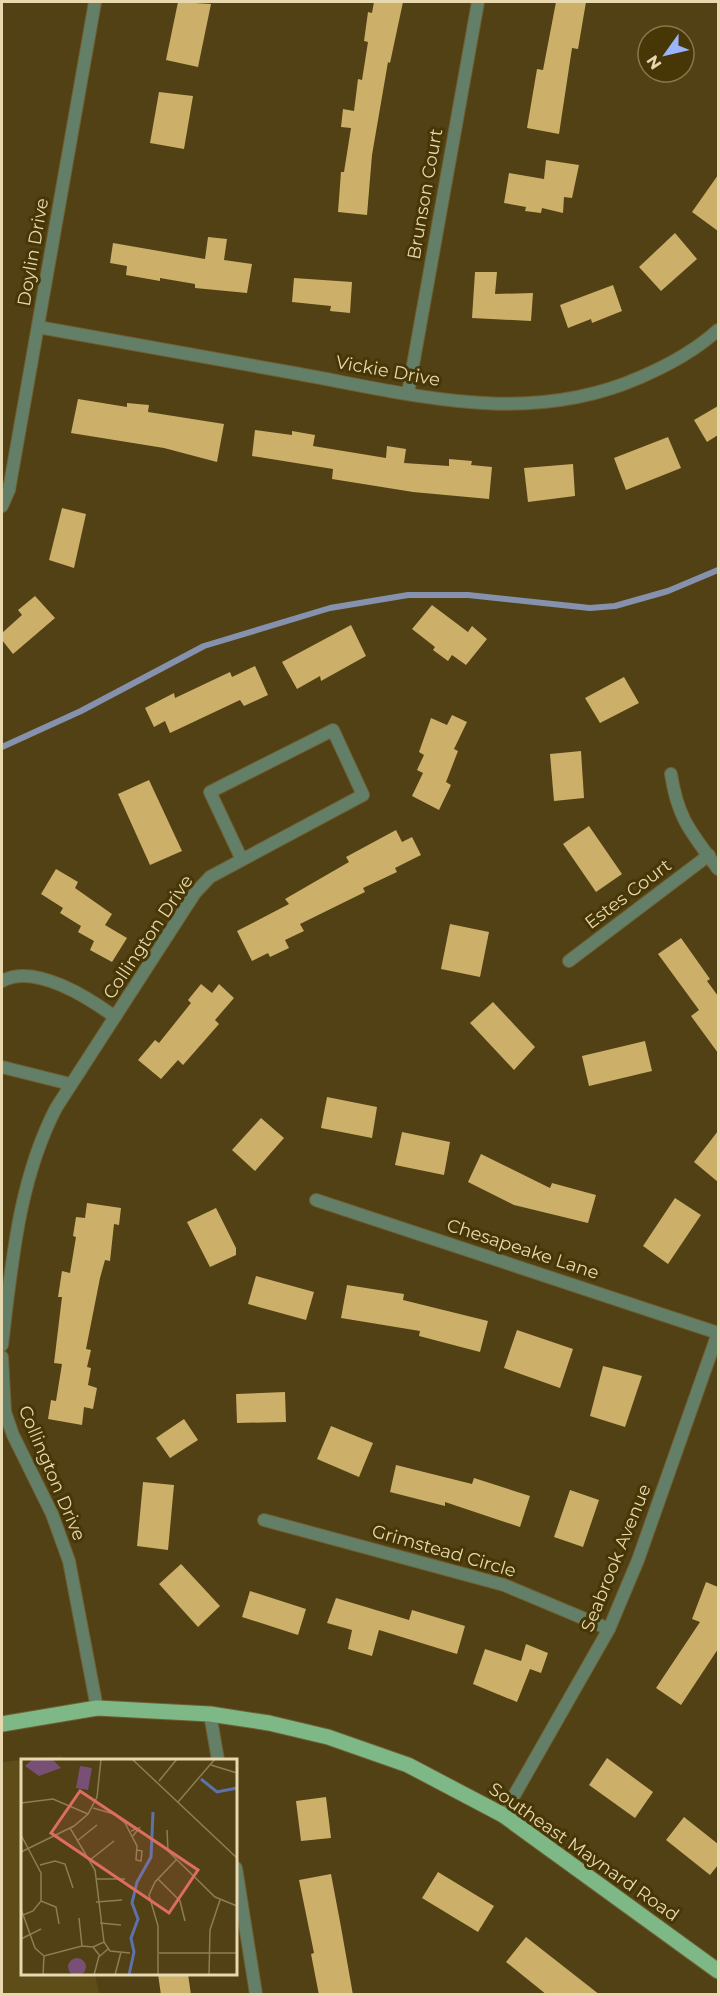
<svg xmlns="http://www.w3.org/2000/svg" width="720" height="1996" viewBox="0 0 720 1996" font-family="Montserrat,sans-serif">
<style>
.built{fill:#5e4c19}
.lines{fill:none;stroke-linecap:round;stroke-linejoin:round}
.stream{stroke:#8691ae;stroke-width:6}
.building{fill:#ccb06a}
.street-casing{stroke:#6f5f33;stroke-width:14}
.primary-casing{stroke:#6f5f33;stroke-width:17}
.street{stroke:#637f67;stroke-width:12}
.primary{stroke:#7eb887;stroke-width:15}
.labels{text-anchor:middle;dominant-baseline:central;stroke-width:6;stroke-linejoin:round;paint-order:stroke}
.street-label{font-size:18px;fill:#e7d8b0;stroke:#473706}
.inset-river{fill:none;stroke:#5d72ad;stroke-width:3}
.inset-road{fill:none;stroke:#8d7d52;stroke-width:1.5}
.view{fill:#dd6e5e;fill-opacity:0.15;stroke:#dd6e5e;stroke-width:3}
.inset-edge{fill:none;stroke:#e7d8b0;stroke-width:3}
</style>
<rect width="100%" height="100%" fill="#514114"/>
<polygon class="built" points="62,1756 62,1760 22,1760 22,1974 95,1974 99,1994 2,1994 2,1762"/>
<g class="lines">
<polyline class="stream" points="2,747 81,711 204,646 330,608 408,595 468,595 590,608 615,606 668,591 718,570"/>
</g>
<g class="building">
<polygon points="178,2 211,4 198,67 166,60"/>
<polygon points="374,2 403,2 390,63 388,62 372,155 367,215 338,212 341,172 344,172 351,128 341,127 343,109 354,111 358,79 362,80 368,42 364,41 368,12 372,13"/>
<polygon points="556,2 586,2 578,49 572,48 559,134 527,128 537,69 543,70"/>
<polygon points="159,92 193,96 184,149 150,143"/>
<polygon points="546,160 579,165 572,198 564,197 563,213 542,208 541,213 525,211 526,207 504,203 509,173 544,179"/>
<polygon points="718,175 718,231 692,212"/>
<polygon points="675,233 697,259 661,291 639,267"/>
<polygon points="208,237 227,239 224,260 252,264 247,293 195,288 195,284 160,278 160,281 126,275 127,266 110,263 113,243 205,259"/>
<polygon points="475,272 497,272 495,294 533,293 531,321 472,318"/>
<polygon points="294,278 352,282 350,313 330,311 331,306 292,302"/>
<polygon points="613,285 622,311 592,323 591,319 568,328 560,305"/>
<polygon points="78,399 127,407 127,403 149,405 148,412 224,424 217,462 164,448 71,433"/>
<polygon points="718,406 718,435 707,442 694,420"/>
<polygon points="255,430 292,435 292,431 315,435 313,446 386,458 387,446 406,449 404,463 449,466 449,459 472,461 471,465 492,467 489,499 413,492 332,479 333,469 252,456"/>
<polygon points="668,437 681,468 626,490 614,458"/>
<polygon points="573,464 575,496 528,502 524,468"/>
<polygon points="62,508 86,514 74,568 49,560"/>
<polygon points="35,596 55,618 13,654 2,640 2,633 22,615 18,610"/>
<polygon points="432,605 468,632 472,626 487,639 466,665 452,655 448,661 433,650 435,647 412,629"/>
<polygon points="351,625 366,656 321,681 320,676 297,689 282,662"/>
<polygon points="255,666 268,695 244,706 240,700 170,733 165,721 154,727 145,708 174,693 175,698 230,672 232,677"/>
<polygon points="624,677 639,703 600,723 585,698"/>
<polygon points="452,715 467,722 454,749 458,751 446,782 451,785 439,810 412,796 423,773 417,770 424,755 419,752 431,718 447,725"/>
<polygon points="581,751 584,798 554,801 550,754"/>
<polygon points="149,780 182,851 150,865 118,794"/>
<polygon points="589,826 622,874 596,892 563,844"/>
<polygon points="396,830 402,842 412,837 421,855 395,868 397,872 363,888 365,892 300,924 304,931 285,940 289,948 270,957 268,953 252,961 237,931 289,904 285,899 349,862 346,857"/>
<polygon points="56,869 78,882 75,888 112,914 105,925 127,938 112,962 90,950 94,941 78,932 81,926 60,913 63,908 41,894"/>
<polygon points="450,924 489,932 480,977 441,969"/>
<polygon points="681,938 710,979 707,981 718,996 718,1053 691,1016 699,1010 658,954"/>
<polygon points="201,984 212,993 219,984 234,998 215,1020 219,1024 183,1065 178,1060 161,1079 138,1060 155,1040 159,1043 191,1003 188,1000"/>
<polygon points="493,1002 535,1047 514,1070 470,1023"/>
<polygon points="645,1041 652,1071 589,1086 582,1056"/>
<polygon points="327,1097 377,1107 372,1138 321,1128"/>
<polygon points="261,1118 284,1138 255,1171 232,1150"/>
<polygon points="718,1131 718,1182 694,1162"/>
<polygon points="402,1132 450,1142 444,1175 395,1165"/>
<polygon points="481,1154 550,1188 552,1183 596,1195 588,1223 514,1205 468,1182"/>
<polygon points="675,1198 701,1215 668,1264 643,1246"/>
<polygon points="87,1203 121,1208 119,1225 114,1224 110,1261 105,1260 100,1278 86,1349 91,1350 87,1367 91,1368 88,1385 97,1388 93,1409 84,1407 82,1425 48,1419 51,1400 56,1401 62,1364 54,1363 62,1297 58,1297 62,1271 70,1273 76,1237 73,1236 76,1217 85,1218"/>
<polygon points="216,1208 236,1248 236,1255 210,1267 187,1222"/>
<polygon points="256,1276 314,1292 306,1320 248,1304"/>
<polygon points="347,1285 404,1294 403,1300 488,1321 480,1352 419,1336 420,1331 341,1318"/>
<polygon points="517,1330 573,1349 560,1388 504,1368"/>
<polygon points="603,1366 642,1376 625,1427 590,1416"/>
<polygon points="285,1392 286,1422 237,1423 236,1394"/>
<polygon points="184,1419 198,1440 170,1458 156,1438"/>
<polygon points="331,1426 373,1443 359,1477 317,1459"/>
<polygon points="396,1465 472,1484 474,1478 530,1496 520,1527 445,1502 445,1506 390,1492"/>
<polygon points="143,1482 174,1485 168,1550 137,1546"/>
<polygon points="570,1490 599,1500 583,1547 554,1537"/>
<polygon points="181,1564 220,1606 198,1627 159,1584"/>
<polygon points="706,1582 718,1587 718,1649 681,1705 656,1688 700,1622 692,1619"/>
<polygon points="250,1591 306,1609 298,1635 242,1617"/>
<polygon points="336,1598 409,1620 412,1610 465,1626 457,1654 379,1630 372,1656 348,1649 352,1630 327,1623"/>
<polygon points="526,1644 548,1653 541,1673 530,1669 517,1702 473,1684 485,1649 521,1661"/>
<polygon points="607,1758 653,1792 635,1818 589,1785"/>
<polygon points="326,1797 331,1838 301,1841 296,1801"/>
<polygon points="684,1817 718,1844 718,1865 710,1875 666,1840"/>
<polygon points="438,1872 494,1906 478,1932 422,1898"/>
<polygon points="331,1874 341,1927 353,1995 319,1995 311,1954 314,1953 299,1880"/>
<polygon points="526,1937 600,1995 547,1995 506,1962"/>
<polygon points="158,1974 188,1974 191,1995 161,1995"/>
</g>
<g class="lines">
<g class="street-casing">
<g id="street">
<path d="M38,327c85,15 170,30 256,46 118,21 232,55 347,4 28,-12 55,-27 77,-47"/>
<polyline points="408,393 478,2"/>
<polyline points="2,506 9,490 95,2"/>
<path d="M671,774c7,46 21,59 47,95"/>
<polyline points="569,961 709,855"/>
<path d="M2,981c33,-18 87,17 113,36"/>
<polyline points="2,1067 70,1084"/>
<polyline points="316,1200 718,1333"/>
<path d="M2,1345c10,-82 16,-163 54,-237l139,-215 15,-16 153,-82 -30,-65 -123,62 32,68"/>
<polyline points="2,1357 5,1412 13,1435 52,1514 69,1561 97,1708"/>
<polyline points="264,1520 504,1585 609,1629"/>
<polyline points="210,1714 218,1760"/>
<polyline points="503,1815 609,1629 638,1560 718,1333"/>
<polyline points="236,1868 256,1994"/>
</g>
</g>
<g class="primary-casing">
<polyline id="primary" points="2,1724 97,1708 210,1714 269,1723 328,1737 408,1765 503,1815 718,1971"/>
</g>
<use href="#street" class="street"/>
<use href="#primary" class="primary"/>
</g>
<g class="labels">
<g class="street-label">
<text transform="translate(425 194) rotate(-80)">Brunson Court</text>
<text transform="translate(33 252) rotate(-80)">Doylin Drive</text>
<text transform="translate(388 371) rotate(10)">Vickie Drive</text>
<text transform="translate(628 894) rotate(-37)">Estes Court</text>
<text transform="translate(148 937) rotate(-56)">Collington Drive</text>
<text transform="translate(523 1249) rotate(18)">Chesapeake Lane</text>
<text transform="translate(52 1473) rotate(67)">Collington Drive</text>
<text transform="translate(444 1551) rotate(16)">Grimstead Circle</text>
<text transform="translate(616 1558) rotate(-68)">Seabrook Avenue</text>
<text transform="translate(584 1852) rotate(35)">Southeast Maynard Road</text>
</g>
</g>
<g transform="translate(21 1759)">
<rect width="216" height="216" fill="#514114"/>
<path d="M12,0h19l9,9 -22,8 -14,-10zM59,7l12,2 -4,22 -12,-2zM47 208a9 9 0 1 1 18 0a9 9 0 1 1-18 0Z" fill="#785075"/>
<path class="inset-river" d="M180,20l16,13 20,-4M108,216l5,-23 -3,-14 7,-19 -6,-16 5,-21 14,-25 2,-45"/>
<path class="inset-road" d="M111,0l105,99M190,6l26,8M138,22l18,-22M157,43l37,-43M0,44l32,-4 35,15M72,49l21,6 11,9 12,23 -1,14 5,1 1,-10 -5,-1M49,69l25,42 9,72M146,71l1,21 47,46 22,9M110,72l8,-3 -6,8M0,76l20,38v28l-8,10 -10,4M56,82l20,-16M0,93l53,-26 14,-12 9,-17 4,-38M69,101l24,-19M19,106l15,-4 10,3 8,24M76,120h28M137,120l22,22 5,20M20,142l15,6 3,17M75,143l26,-2M0,150l14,39 9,8 38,-10 11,1M58,159l3,28M79,164l21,2M0,180l20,-10M87,190l-8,7 -7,-9 11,-5 6,9 20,2M138,194h78M22,216l1,-19M73,216l5,-19M94,216l6,-23M137,216v-49l-9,-31 6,-13 22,-23M188,216l1,-45 10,-30"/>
<path class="view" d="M59,32l118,79 -29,43 -118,-80z"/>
<rect width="216" height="216" class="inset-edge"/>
</g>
<rect width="720" height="1996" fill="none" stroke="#e7d8b0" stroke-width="6"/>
<g transform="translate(666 54) rotate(236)"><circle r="28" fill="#473706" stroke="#87774a" stroke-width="1.5"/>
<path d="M0-4.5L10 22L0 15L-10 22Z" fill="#9bb5fd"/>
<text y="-9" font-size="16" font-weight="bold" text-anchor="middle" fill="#e7d8b0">N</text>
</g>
</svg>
